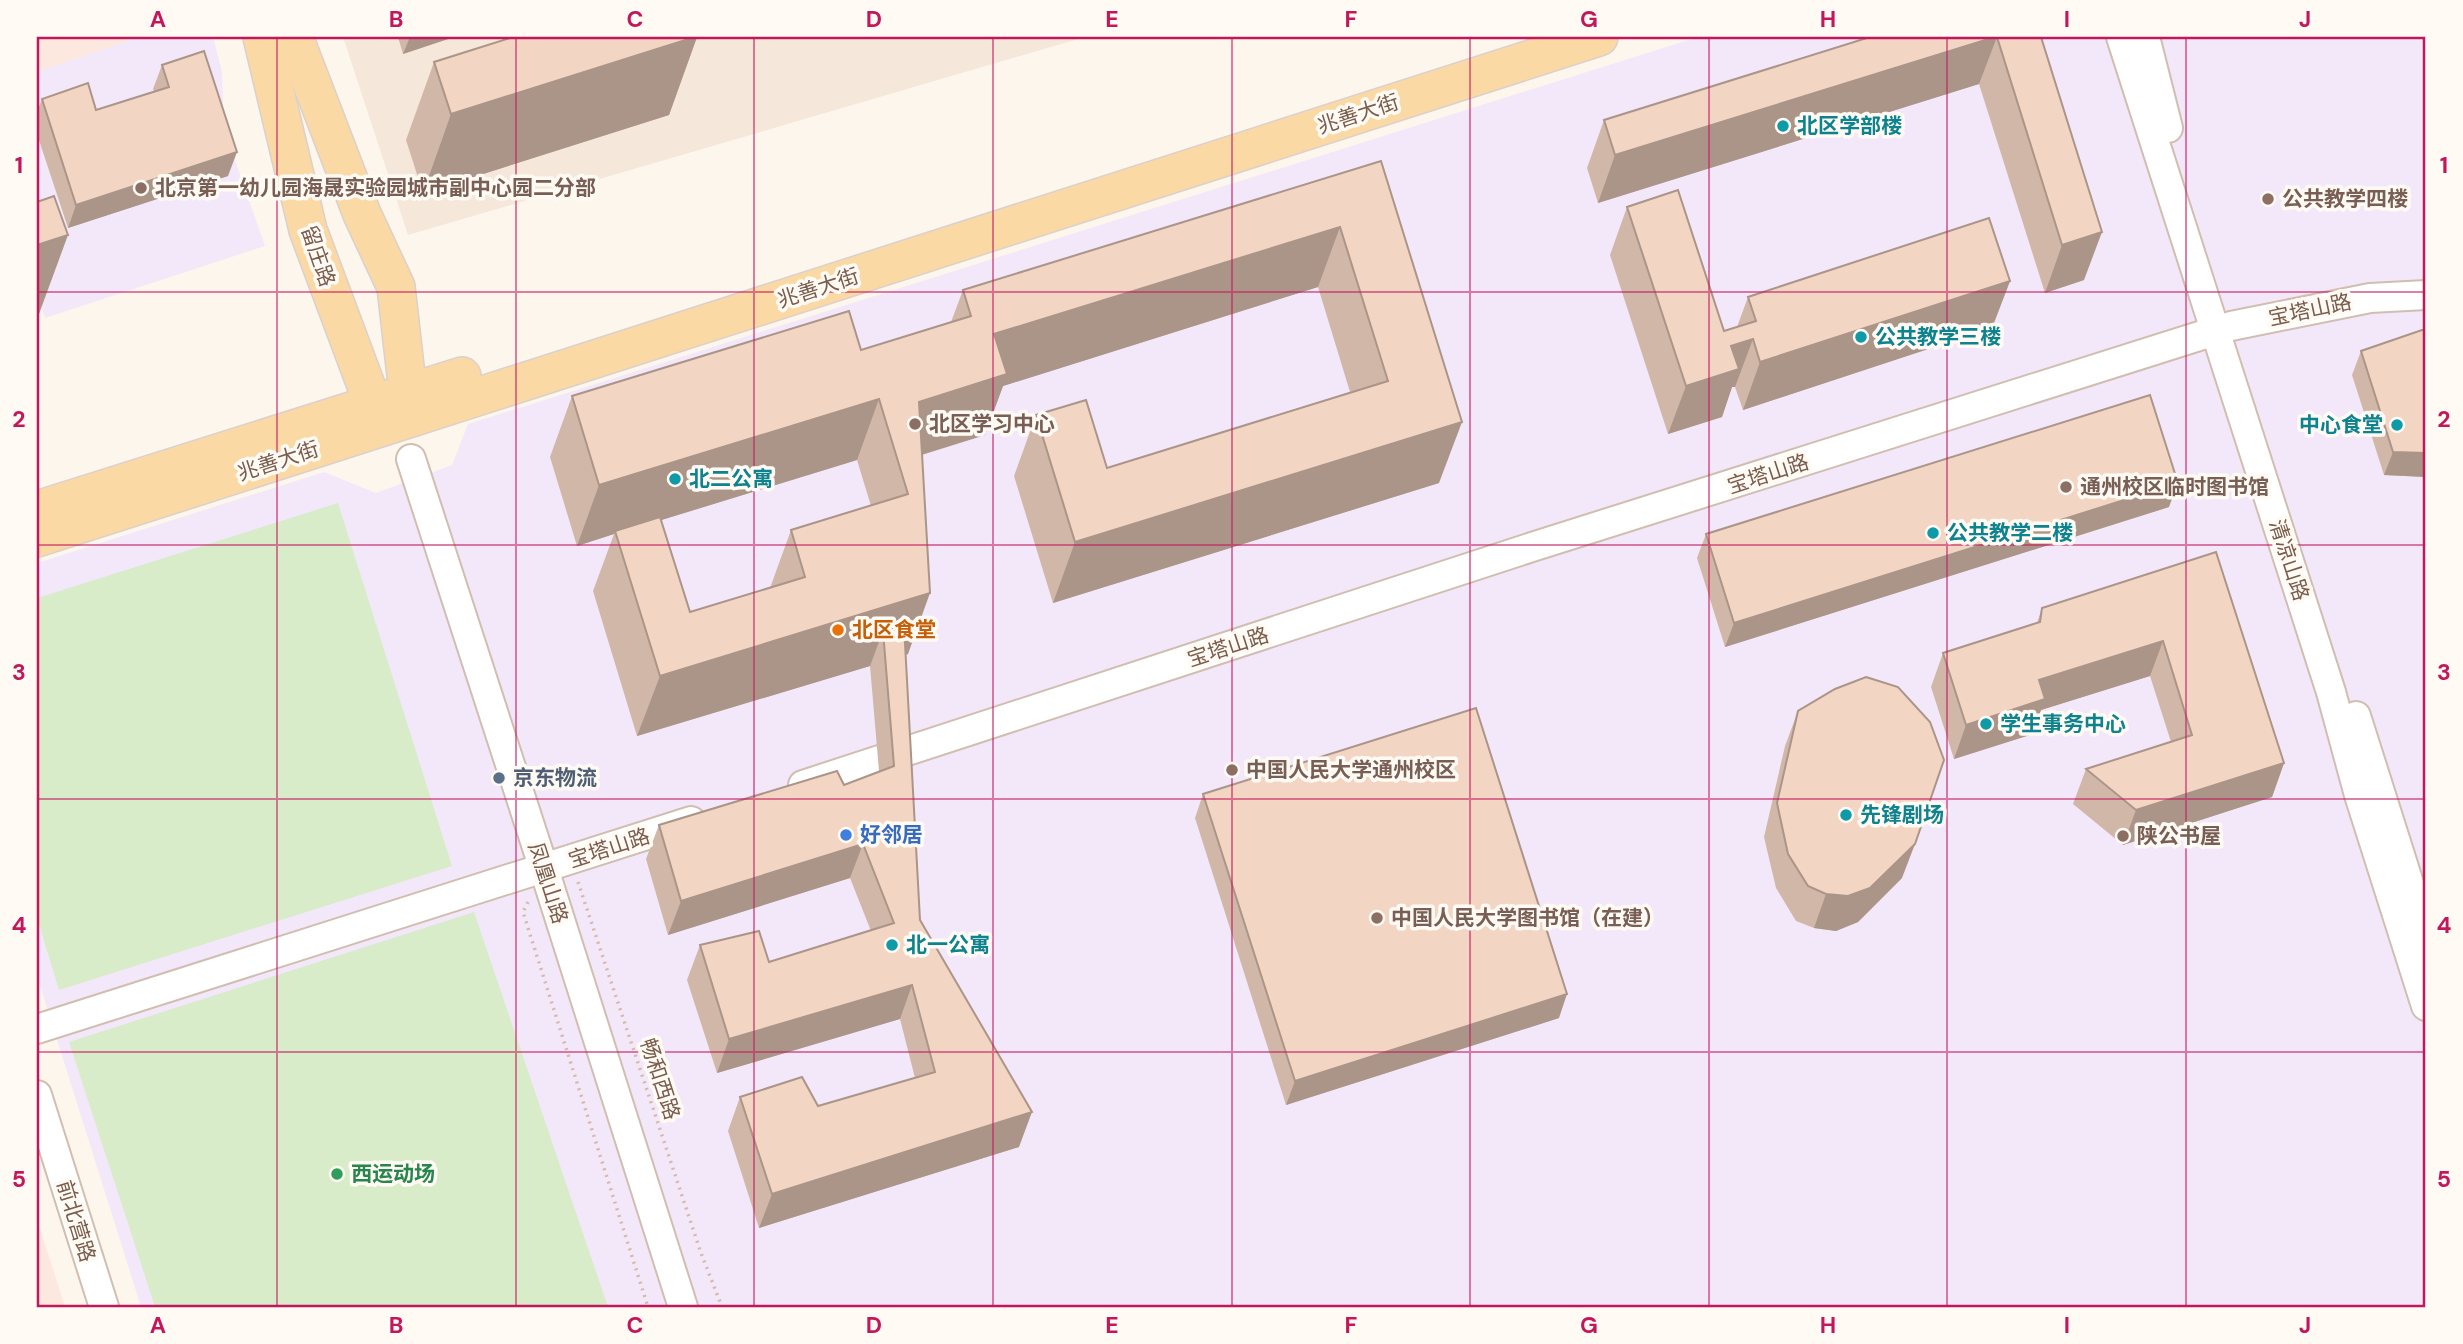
<svg xmlns="http://www.w3.org/2000/svg" width="2463" height="1344" viewBox="0 0 2463 1344" font-family="'DM Sans','Noto Sans SC',sans-serif">
<style>
.residential{fill:#f5e8da}
.commercial{fill:#fde8e0}
.education{fill:#f3e8fa}
.garden{fill:#d8ecc9}
.lines{fill:none;stroke-linecap:round;stroke-linejoin:round}
.minor-casing{stroke:#d1beb0;stroke-width:32}
.major-casing{stroke:#dad1cd;stroke-width:40}
.path{stroke:#d9b8a5;stroke-width:3.5;stroke-dasharray:2 5;stroke-linecap:butt}
.minor{stroke:#fff;stroke-width:28}
.major{stroke:#fbd9a5;stroke-width:37}
.wall{fill:#d1b7a8;fill-rule:evenodd}
.shaded-wall{fill:#aa9588}
.building{fill:#f3d5c3;stroke:#aa9588;stroke-width:2}
.grid{fill:none;stroke:#c2185b;stroke-width:2;stroke-opacity:0.55}
.culture-dot{fill:#0f9aa8;stroke:#fffaf3;stroke-width:2.5}
.education-dot{fill:#8d6e63;stroke:#fffaf3;stroke-width:2.5}
.food-dot{fill:#e8710a;stroke:#fffaf3;stroke-width:2.5}
.service-dot{fill:#5c6f8a;stroke:#fffaf3;stroke-width:2.5}
.shop-dot{fill:#3f7fe0;stroke:#fffaf3;stroke-width:2.5}
.leisure-dot{fill:#2e9e5b;stroke:#fffaf3;stroke-width:2.5}
.labels{text-anchor:middle;dominant-baseline:central;stroke-width:7;stroke-linejoin:round;paint-order:stroke}
.street-label{font-size:21px;fill:#7a5c4d;stroke:#fffaf3}
.culture-label{font-size:21px;font-weight:bold;fill:#0d838f;stroke:#fffaf3;text-anchor:start}
.education-label{font-size:21px;font-weight:bold;fill:#785e54;stroke:#fffaf3;text-anchor:start}
.food-label{font-size:21px;font-weight:bold;fill:#c56008;stroke:#fffaf3;text-anchor:start}
.service-label{font-size:21px;font-weight:bold;fill:#4e5e75;stroke:#fffaf3;text-anchor:start}
.shop-label{font-size:21px;font-weight:bold;fill:#366cbe;stroke:#fffaf3;text-anchor:start}
.leisure-label{font-size:21px;font-weight:bold;fill:#27864d;stroke:#fffaf3;text-anchor:start}
.neatline{fill:none;stroke:#c2185b;stroke-width:2.5}
.grid-label{font-size:23px;text-anchor:middle;font-weight:bold;fill:#c2185b}
</style>
<rect width="100%" height="100%" fill="#fdf6ec"/>
<polygon class="residential" points="343,37 1085,37 408,235"/>
<g class="commercial">
<polygon points="37,37 140,37 37,72"/>
<polygon points="37,1219 65,1307 37,1307"/>
</g>
<g class="education">
<polygon points="140,37 213,37 222,72 224,129 265,246 45,318 37,294 37,72"/>
<polygon points="1698,37 2426,37 2426,1307 141,1307 37,976 37,563 324,472 376,493 452,465 468,424"/>
</g>
<g class="garden">
<polygon points="338,503 452,866 59,990 37,918 37,598"/>
<polygon points="474,912 608,1307 155,1307 69,1042"/>
</g>
<g class="lines">
<g class="minor-casing">
<g id="minor">
<polyline points="2121,37 2331,692 2359,795 2426,1006"/>
<polyline points="2145,37 2168,128"/>
<polyline points="411,459 544,869 683,1307"/>
<polyline points="2356,716 2426,937"/>
<polyline points="803,785 1532,547 2231,326 2370,298 2426,295"/>
<polyline points="37,1029 691,821"/>
<polyline points="37,1095 104,1307"/>
</g>
</g>
<g class="major-casing">
<g id="major">
<polyline points="262,37 308,230 373,404 384,425"/>
<polyline points="294,37 362,214 396,287 408,393 414,417"/>
<polyline points="37,510 462,376"/>
<polyline points="37,538 1599,37"/>
</g>
</g>
<g class="path">
<polyline points="578,882 701,1253 722,1307"/>
<polyline points="528,902 523,912 648,1307"/>
</g>
<use href="#minor" class="minor"/>
<use href="#major" class="major"/>
</g>
<g class="wall">
<polygon points="398,37 454,37 403,54"/>
<polygon points="697,37 669,115 423,193 406,140 434,62"/>
<polygon points="1870,37 2041,37 2084,280 2045,293 1979,84 1598,203 1587,168 1604,120"/>
<polygon points="162,65 228,176 68,228 37,134 37,112 42,99 96,110 154,91 153,89"/>
<path d="M1381,161l58,322 -386,120 -39,-127 22,-61 71,53 243,-76 -32,-105 -315,99 -18,49 -63,20 -14,199 -2,1 14,265 99,227 -260,81 -31,-97 12,-34 78,9 97,-28 -15,-59 -183,54 -30,-93 13,-35 69,17 102,-31 -21,-53 -182,57 -22,-76 13,-34 185,-40 35,-14 -9,-105 -233,70 -44,-145 21,-57 -37,12 -27,-89 22,-61 289,-46 90,-28 12,-32zM857,460l14,46 -80,24 -21,58 -80,24 -29,-92z"/>
<polygon points="1627,207 1724,331 1737,327 1748,297 2010,281 1992,328 1743,410 1735,387 1732,387 1722,417 1668,434 1610,255"/>
<polygon points="2426,330 2426,477 2384,475 2352,375 2361,351"/>
<polygon points="2169,507 1725,647 1697,558 1706,534"/>
<polygon points="2216,552 2284,763 2272,797 2123,845 2073,804 2086,769 2171,742 2150,676 2041,710 2033,734 1954,759 1931,687 1943,653 2037,623 2042,608"/>
<polygon points="1798,711 1902,878 1858,922 1836,931 1814,928 1796,921 1776,888 1764,837 1785,746"/>
<polygon points="1203,794 1559,1018 1286,1105 1195,818"/>
</g>
<g class="shaded-wall">
<polygon points="410,37 454,37 403,54"/>
<polygon points="697,37 669,115 423,193 451,114"/>
<polygon points="1995,37 1997,37 1979,84 1598,203 1615,155"/>
<polygon points="237,152 228,176 68,228 76,205"/>
<polygon points="1340,227 1318,287 1003,386 985,435 898,462 919,402 994,334"/>
<polygon points="2102,232 2084,280 2045,293 2062,245"/>
<polygon points="68,235 39,314 37,314 37,245"/>
<polygon points="2010,281 1992,328 1743,410 1760,362"/>
<polygon points="1753,339 1735,387 1732,387 1722,417 1668,434 1686,386 1731,346"/>
<polygon points="879,399 857,460 616,534 615,531 614,534 577,546 599,485"/>
<polygon points="1462,422 1439,483 1053,603 1075,542"/>
<polygon points="2393,452 2426,453 2426,477 2384,475"/>
<polygon points="2178,483 2169,507 1725,647 1734,623"/>
<polygon points="930,593 908,654 885,661 883,631 870,666 637,736 660,676"/>
<polygon points="2163,641 2150,676 2041,710 2033,734 1954,759 1966,725 2039,680"/>
<polygon points="2284,763 2272,797 2123,845 2136,810"/>
<polygon points="863,844 850,878 668,935 681,901"/>
<polygon points="1915,844 1902,878 1858,922 1836,931 1814,928 1826,894"/>
<polygon points="912,985 900,1019 717,1073 729,1039"/>
<polygon points="1567,994 1559,1018 1286,1105 1295,1081"/>
<polygon points="1032,1112 1019,1147 759,1228 772,1194"/>
</g>
<g class="building">
<polygon points="513,37 695,37 451,114 434,62"/>
<polygon points="1870,37 1995,37 1615,155 1604,120"/>
<polygon points="1997,37 2041,37 2102,232 2062,245"/>
<polygon points="204,51 237,152 76,205 42,99 88,83 96,110 169,87 162,65"/>
<polygon points="1381,161 1462,422 1075,542 1036,415 1086,400 1107,468 1388,381 1340,227 994,334 1007,374 919,402 930,593 660,676 615,531 660,517 690,612 805,577 791,530 908,494 879,399 599,485 572,396 849,311 861,350 971,316 963,290"/>
<polygon points="1678,190 1724,331 1756,321 1748,297 1989,218 2010,281 1760,362 1753,339 1731,346 1739,369 1686,386 1627,207"/>
<polygon points="54,196 68,235 37,245 37,202"/>
<polygon points="2422,330 2426,330 2426,453 2393,452 2361,351"/>
<polygon points="2150,395 2178,483 1734,623 1706,534"/>
<polygon points="2216,552 2284,763 2136,810 2086,769 2192,735 2163,641 2039,680 2045,699 1966,725 1943,653 2040,622 2042,608"/>
<polygon points="904,625 920,920 1032,1112 772,1194 740,1097 802,1077 818,1106 935,1072 912,985 729,1039 700,945 759,931 769,962 894,923 863,844 681,901 659,825 837,771 844,785 894,766 883,631"/>
<polygon points="1866,677 1898,687 1930,722 1944,760 1915,844 1870,888 1848,896 1826,894 1808,886 1788,854 1777,803 1798,711 1835,689"/>
<polygon points="1476,708 1567,994 1295,1081 1203,794"/>
</g>
<path class="grid" d="M277,37v1270M516,37v1270M754,37v1270M993,37v1270M1232,37v1270M1470,37v1270M1709,37v1270M1947,37v1270M2186,37v1270M37,292h2389M37,545h2389M37,799h2389M37,1052h2389"/>
<g class="culture-dot">
<circle cx="1783" cy="126" r="7"/>
<circle cx="1861" cy="337" r="7"/>
<circle cx="2397" cy="425" r="7"/>
<circle cx="675" cy="479" r="7"/>
<circle cx="1933" cy="533" r="7"/>
<circle cx="1986" cy="724" r="7"/>
<circle cx="1846" cy="815" r="7"/>
<circle cx="892" cy="945" r="7"/>
</g>
<g class="education-dot">
<circle cx="141" cy="188" r="7"/>
<circle cx="2268" cy="199" r="7"/>
<circle cx="915" cy="424" r="7"/>
<circle cx="2066" cy="487" r="7"/>
<circle cx="1232" cy="770" r="7"/>
<circle cx="2123" cy="836" r="7"/>
<circle cx="1377" cy="918" r="7"/>
</g>
<circle class="food-dot" cx="838" cy="630" r="7"/>
<circle class="service-dot" cx="499" cy="778" r="7"/>
<circle class="shop-dot" cx="846" cy="835" r="7"/>
<circle class="leisure-dot" cx="337" cy="1174" r="7"/>
<g class="labels">
<g class="street-label">
<text transform="translate(1358 114) rotate(-18)">兆善大街</text>
<text transform="translate(318 256) rotate(71)">留庄路</text>
<text transform="translate(818 288) rotate(-18)">兆善大街</text>
<text transform="translate(2310 310) rotate(-12)">宝塔山路</text>
<text transform="translate(278 461) rotate(-18)">兆善大街</text>
<text transform="translate(1768 474) rotate(-18)">宝塔山路</text>
<text transform="translate(2289 560) rotate(72)">清凉山路</text>
<text transform="translate(1228 647) rotate(-18)">宝塔山路</text>
<text transform="translate(609 848) rotate(-18)">宝塔山路</text>
<text transform="translate(548 883) rotate(72)">凤凰山路</text>
<text transform="translate(660 1079) rotate(72)">畅和西路</text>
<text transform="translate(76 1221) rotate(73)">前北营路</text>
</g>
<g class="culture-label">
<text x="1797" y="126">北区学部楼</text>
<text x="1875" y="337">公共教学三楼</text>
<text x="2383" y="425" text-anchor="end">中心食堂</text>
<text x="689" y="479">北二公寓</text>
<text x="1947" y="533">公共教学二楼</text>
<text x="2000" y="724">学生事务中心</text>
<text x="1860" y="815">先锋剧场</text>
<text x="906" y="945">北一公寓</text>
</g>
<g class="education-label">
<text x="155" y="188">北京第一幼儿园海晟实验园城市副中心园二分部</text>
<text x="2282" y="199">公共教学四楼</text>
<text x="929" y="424">北区学习中心</text>
<text x="2080" y="487">通州校区临时图书馆</text>
<text x="1246" y="770">中国人民大学通州校区</text>
<text x="2137" y="836">陕公书屋</text>
<text x="1391" y="918">中国人民大学图书馆（在建）</text>
</g>
<g class="food-label">
<text x="852" y="630">北区食堂</text>
</g>
<g class="service-label">
<text x="513" y="778">京东物流</text>
</g>
<g class="shop-label">
<text x="860" y="835">好邻居</text>
</g>
<g class="leisure-label">
<text x="351" y="1174">西运动场</text>
</g>
</g>
<rect width="2463" height="1344" fill="none" stroke="#fffaf3" stroke-width="77"/>
<rect x="38" y="38" width="2386" height="1268" class="neatline"/>
<g class="grid-label">
<text x="158" y="27">A</text>
<text x="396" y="27">B</text>
<text x="635" y="27">C</text>
<text x="874" y="27">D</text>
<text x="1112" y="27">E</text>
<text x="1351" y="27">F</text>
<text x="1589" y="27">G</text>
<text x="1828" y="27">H</text>
<text x="2067" y="27">I</text>
<text x="2305" y="27">J</text>
<text x="19" y="173">1</text>
<text x="2444" y="173">1</text>
<text x="19" y="427">2</text>
<text x="2444" y="427">2</text>
<text x="19" y="680">3</text>
<text x="2444" y="680">3</text>
<text x="19" y="933">4</text>
<text x="2444" y="933">4</text>
<text x="19" y="1187">5</text>
<text x="2444" y="1187">5</text>
<text x="158" y="1333">A</text>
<text x="396" y="1333">B</text>
<text x="635" y="1333">C</text>
<text x="874" y="1333">D</text>
<text x="1112" y="1333">E</text>
<text x="1351" y="1333">F</text>
<text x="1589" y="1333">G</text>
<text x="1828" y="1333">H</text>
<text x="2067" y="1333">I</text>
<text x="2305" y="1333">J</text>
</g>
</svg>
